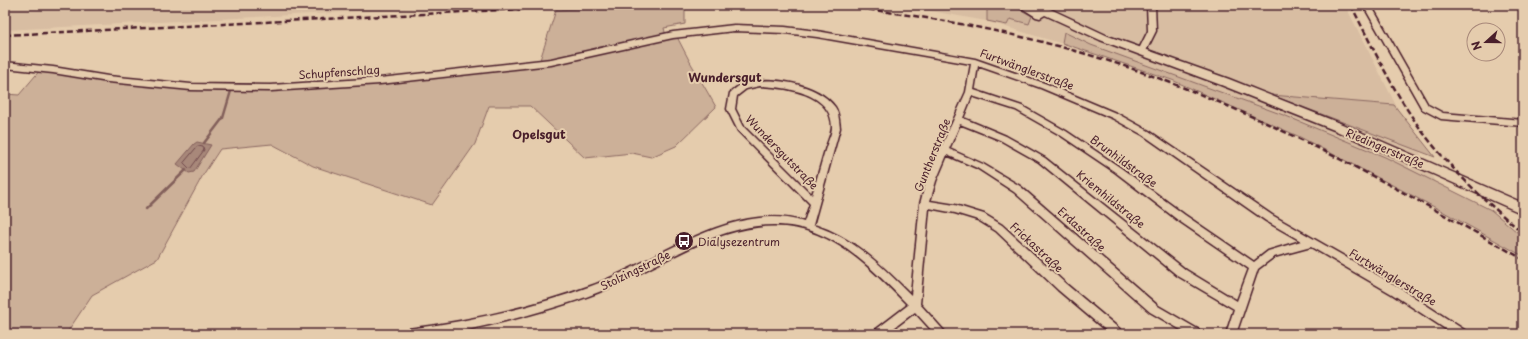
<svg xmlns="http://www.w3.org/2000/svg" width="1528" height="339" viewBox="0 0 1528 339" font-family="'Playpen Sans',sans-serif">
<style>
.built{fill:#d8bda2}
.green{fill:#ccb098;stroke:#8b6862}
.water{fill:#a8887a;stroke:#825e5a}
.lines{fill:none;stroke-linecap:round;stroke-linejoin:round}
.shore{stroke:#70494b;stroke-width:1}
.stream{stroke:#825e5a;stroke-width:2.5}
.minor-casing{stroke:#4a1f2b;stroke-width:3}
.major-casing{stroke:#4a1f2b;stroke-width:3}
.minor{fill:#e5ccad;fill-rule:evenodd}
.major{fill:#e5ccad;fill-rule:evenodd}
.rail{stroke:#4a1f2b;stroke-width:2.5;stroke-dasharray:6 3;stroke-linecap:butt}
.labels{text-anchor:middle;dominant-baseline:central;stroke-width:4;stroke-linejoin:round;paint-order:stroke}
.street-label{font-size:11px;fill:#4a1f2b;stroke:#e5ccad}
.poi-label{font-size:11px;fill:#4a1f2b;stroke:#e5ccad;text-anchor:start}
.neighbourhood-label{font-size:12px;font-weight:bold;fill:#4a1f2b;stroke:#e5ccad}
</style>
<rect width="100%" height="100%" fill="#e5ccad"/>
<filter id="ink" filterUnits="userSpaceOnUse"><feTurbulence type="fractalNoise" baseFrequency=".025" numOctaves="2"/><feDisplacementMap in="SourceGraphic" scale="8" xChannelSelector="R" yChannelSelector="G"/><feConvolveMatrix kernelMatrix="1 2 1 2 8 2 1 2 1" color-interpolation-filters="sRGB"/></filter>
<g filter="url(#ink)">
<g class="built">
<polygon points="5,5 486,5 5,30"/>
<polygon points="898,5 1345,5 1435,182 1157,72 986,21"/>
</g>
<g class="green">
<polygon points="685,5 685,24 664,28 666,36 676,35 689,60 716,107 676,146 651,157 632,153 585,158 530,106 489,106 475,144 432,205 313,166 272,144 220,149 203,175 157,259 92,295 66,334 5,334 5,94 19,95 41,69 191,87 271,88 380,81 539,63 556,10"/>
<polygon points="987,5 1012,5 1032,16 1029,24 1010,19 1007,25 987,21"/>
<polygon points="1064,32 1091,45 1286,116 1385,157 1491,210 1523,237 1523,256 1442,211 1300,137 1172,80 1062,43"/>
<polygon points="1271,95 1394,105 1435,157"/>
</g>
<polygon class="water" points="197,142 211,145 194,172 189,173 177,164 194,144"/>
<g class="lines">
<polygon class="shore" points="198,146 203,147 204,150 190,169 184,163"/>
<g class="stream">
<polyline points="204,143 223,118 231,91 215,90"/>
<polyline points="146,209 186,170"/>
</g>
<g class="minor-casing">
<g id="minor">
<polygon points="1147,5 1155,5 1156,31 1146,51 1142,54 1138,51 1148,31"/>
<polygon points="1363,5 1371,5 1428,105 1443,113 1523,120 1523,126 1441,119 1422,109"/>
<path d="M734,25l51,2 32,4 158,28 72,25 71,30 31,17 123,84 128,73 66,43 1,3h-14l-61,-40 -81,-47 -37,10 -16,12 -22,65h-10l8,-25 -56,-33 -139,-114 -39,-22 -40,-16 -11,25 34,15 37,22 138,120 43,25 1,3h-14l-38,-22 -136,-120 -37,-24 -30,-13 -11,26 -6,20 25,4 29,9 18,11 64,59 56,47 1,3h-13l-52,-44 -62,-59 -18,-11 -23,-7 -26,-5 -9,96 27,30h-12l-20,-22 -29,22h-13l1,-3 34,-26c-31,-32 -66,-69 -112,-78 -70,-13 -135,41 -197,65 -35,14 -73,24 -110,33 -15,3 -31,8 -47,9 -13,1 -26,0 -39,0l1,-3 4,-2c62,-8 124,-21 183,-43 63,-23 143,-87 213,-64l6,-18 -72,-73 -11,-22 3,-16c3,-3 8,-7 12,-9 27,-9 76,-1 93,23 4,6 4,14 5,21l-27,97c41,13 68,40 98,70l9,-91 6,-23 40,-89 5,-28 -154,-27 -32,-4 -51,-2 -61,7 -122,27 -171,19 -109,7 -80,-1 -83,-8 -55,-9 -48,-5v-6l48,5 55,9 83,8 80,1 109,-7 171,-19 122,-27zM978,66l63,22 71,30 31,17 123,86 35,20 -33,10 -14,11 -69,-47 -64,-47 -55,-37 -44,-25 -48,-16zM760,86c26,1 72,7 72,41 0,6 -4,14 -6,20 -5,16 -9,32 -14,48l-68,-68 -9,-18 2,-13 9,-7zM972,96l44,14 44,25 55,37 64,49 70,48 -12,32 -51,-31 -141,-112 -39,-22 -43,-18z"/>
</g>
</g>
<g class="major-casing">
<polygon id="major" points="1017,5 1042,5 1108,36 1229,79 1342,124 1523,203 1523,214 1334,130 1221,85 1100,40 1045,15 1040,18 1036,17"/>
</g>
<use href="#minor" class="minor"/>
<use href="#major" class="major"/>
<g class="rail">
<path d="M833,5c114,13 226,35 333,76 125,47 241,113 357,178"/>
<path d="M1351,5c21,41 41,84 68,122 29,40 66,74 104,106"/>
<polyline points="5,35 601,5"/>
</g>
</g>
</g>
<defs>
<g id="bus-disc" transform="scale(1)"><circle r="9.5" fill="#4a1f2b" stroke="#e5ccad"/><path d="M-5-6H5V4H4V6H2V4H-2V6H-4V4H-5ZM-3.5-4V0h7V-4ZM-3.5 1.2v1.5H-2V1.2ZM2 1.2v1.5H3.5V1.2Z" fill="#fff"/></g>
</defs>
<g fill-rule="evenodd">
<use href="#bus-disc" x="684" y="241"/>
</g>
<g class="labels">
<g class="street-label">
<text transform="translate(1027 69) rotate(20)">Furtwänglerstraße</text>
<text transform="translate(339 72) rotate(-4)">Schupfenschlag</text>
<text transform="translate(1385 148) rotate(23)">Riedingerstraße</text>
<text transform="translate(782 152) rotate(46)">Wundersgutstraße</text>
<text transform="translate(932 155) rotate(-68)">Guntherstraße</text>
<text transform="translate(1124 161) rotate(36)">Brunhildstraße</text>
<text transform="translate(1111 199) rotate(39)">Kriemhildstraße</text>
<text transform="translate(1082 229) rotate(42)">Erdastraße</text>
<text transform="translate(1037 247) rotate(43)">Frickastraße</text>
<text transform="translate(635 270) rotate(-26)">Stolzingstraße</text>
<text transform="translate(1393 277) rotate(31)">Furtwänglerstraße</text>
</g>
<g class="poi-label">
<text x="698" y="241">Dialysezentrum</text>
</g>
<g class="neighbourhood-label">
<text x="725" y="77">Wundersgut</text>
<text x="539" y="134">Opelsgut</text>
</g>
</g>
<rect width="1528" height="339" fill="none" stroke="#e5ccad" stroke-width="20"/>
<rect x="10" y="10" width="1508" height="319" fill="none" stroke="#4a1f2b" stroke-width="1.5" filter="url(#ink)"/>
<g transform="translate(1486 42) rotate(249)"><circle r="19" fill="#e5ccad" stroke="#a78779"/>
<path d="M0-3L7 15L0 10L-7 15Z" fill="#4a1f2b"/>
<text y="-6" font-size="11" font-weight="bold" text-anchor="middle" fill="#4a1f2b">N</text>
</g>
</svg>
